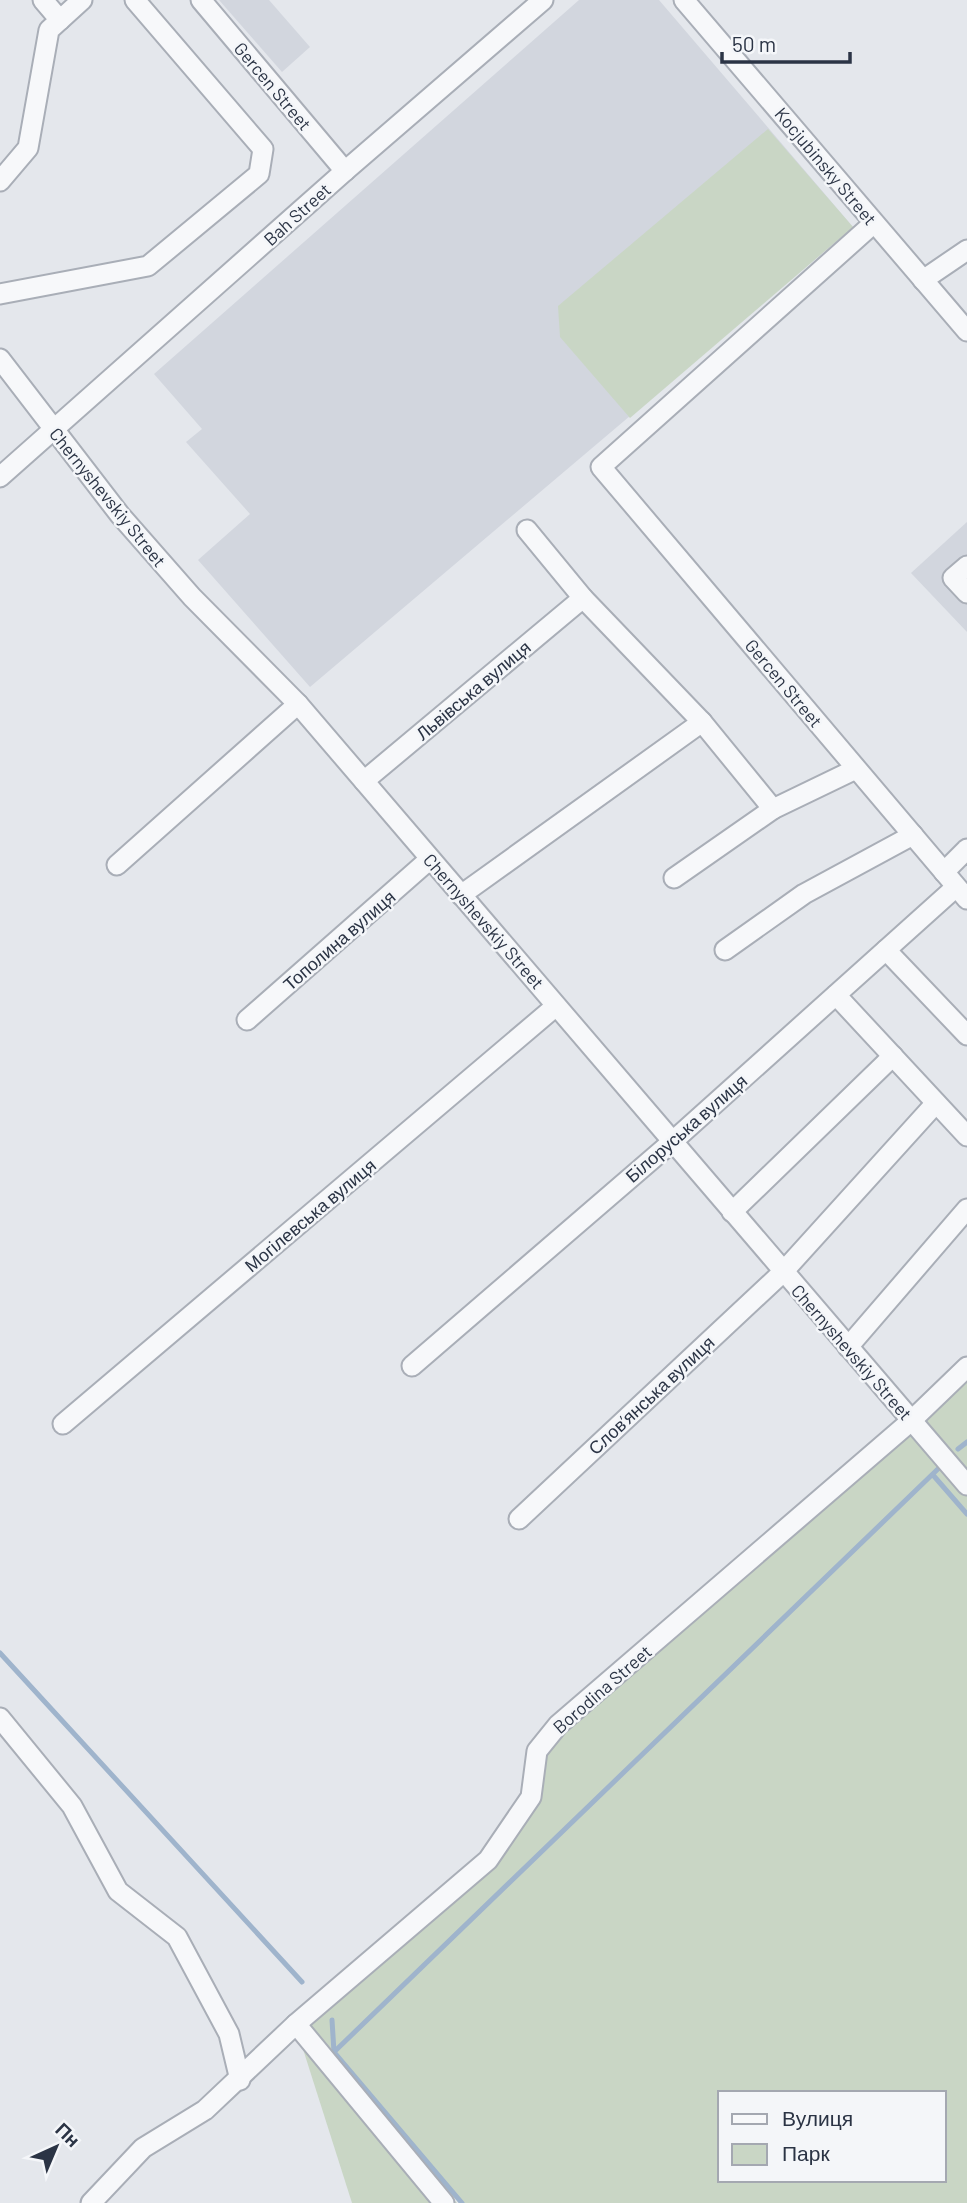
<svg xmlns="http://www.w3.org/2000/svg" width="967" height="2203" viewBox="0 0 967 2203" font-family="Barlow,sans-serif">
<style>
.built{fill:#d2d6de}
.green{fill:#c9d6c5;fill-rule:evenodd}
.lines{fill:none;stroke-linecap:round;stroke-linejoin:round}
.stream{stroke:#9fb4cc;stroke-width:5}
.minor-casing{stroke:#a9aeb7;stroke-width:23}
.minor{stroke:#f7f8fa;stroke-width:19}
.labels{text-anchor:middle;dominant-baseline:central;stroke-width:5;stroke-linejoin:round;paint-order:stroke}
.street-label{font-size:18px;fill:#2b3445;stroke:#f4f6f9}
</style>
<rect width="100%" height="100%" fill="#e4e7ec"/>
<g class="built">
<polygon points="219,0 269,0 310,47 282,72"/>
<polygon points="579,0 659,0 853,227 310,687 198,560 250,514 186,442 202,429 154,374"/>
<polygon points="967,522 967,632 911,573"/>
</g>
<g class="green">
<polygon points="768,129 853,227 630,418 560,337 558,306"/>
<path d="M967,1368v835h-508l-164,-182 192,-162 44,-62 6,-46zM720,2093h224v87h-224z"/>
<polygon points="295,2024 457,2203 352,2203"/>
</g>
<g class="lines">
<g class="stream">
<polyline points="958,1449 967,1442"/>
<polyline points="933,1475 967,1514"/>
<polyline points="0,1653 302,1982"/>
<polyline points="332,2020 334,2052 462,2203"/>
<polyline points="334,2052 940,1467"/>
</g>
<g class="minor-casing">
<g id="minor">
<polyline points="43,0 60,20"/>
<polyline points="201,0 345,171"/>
<polyline points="684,0 967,331"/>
<polyline points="0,181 28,148 49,30 82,0"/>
<polyline points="874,223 601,467 967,899"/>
<polyline points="923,280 967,250"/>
<polyline points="0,294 148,266 259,174 263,149 135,0"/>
<polyline points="0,359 120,515 192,597 298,704 967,1485"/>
<polyline points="0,477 345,171 543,0"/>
<polyline points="527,530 583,598 702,722"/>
<polyline points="967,566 953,578 967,593"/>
<polyline points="364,781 583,598"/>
<polyline points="117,865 298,704"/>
<polyline points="944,872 967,849"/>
<polyline points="674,878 773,809"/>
<polyline points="461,895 702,722 773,809 856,769"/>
<polyline points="725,950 804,894 913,835"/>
<polyline points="886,950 967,1035"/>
<polyline points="836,995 967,1136"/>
<polyline points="247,1020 430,859"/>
<polyline points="732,1212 893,1056"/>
<polyline points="848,1347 967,1209"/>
<polyline points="412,1366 672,1142 956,887"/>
<polyline points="63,1424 556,1006"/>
<polyline points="519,1519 783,1272 936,1103"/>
<polyline points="0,1718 72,1806 118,1891 177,1937 229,2034 240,2080"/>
<polyline points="296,2024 444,2203"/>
<polyline points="91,2203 143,2148 205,2110 296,2024 488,1860 531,1797 537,1751 558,1725 911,1421 967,1367"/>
</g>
</g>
<use href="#minor" class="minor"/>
</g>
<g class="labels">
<g class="street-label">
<text transform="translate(273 86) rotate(50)">Gercen Street</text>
<text transform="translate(826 166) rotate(50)">Kocjubinsky Street</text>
<text transform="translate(297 214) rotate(-42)">Bah Street</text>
<text transform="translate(108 497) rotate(51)">Chernyshevskiy Street</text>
<text transform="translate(784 683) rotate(50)">Gercen Street</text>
<text transform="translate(473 690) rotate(-40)">Львівська вулиця</text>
<text transform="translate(484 921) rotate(49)">Chernyshevskiy Street</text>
<text transform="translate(339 940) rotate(-41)">Тополина вулиця</text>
<text transform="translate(686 1128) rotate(-41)">Білоруська вулиця</text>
<text transform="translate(310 1215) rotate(-40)">Могілевська вулиця</text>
<text transform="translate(852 1352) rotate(49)">Chernyshevskiy Street</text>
<text transform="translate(651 1395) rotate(-43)">Слов’янська вулиця</text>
<text transform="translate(602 1689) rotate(-41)">Borodina Street</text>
</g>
</g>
<rect x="718" y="2091" width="228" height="91" fill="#f4f6f9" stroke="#a4a8b1" stroke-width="2"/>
<rect x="732" y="2114" width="35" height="10" fill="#f7f8fa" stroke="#a4a8b1" stroke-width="2"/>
<text x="782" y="2126" font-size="21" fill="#2b3445">Вулиця</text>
<rect x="732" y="2144" width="35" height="21" fill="#c9d6c5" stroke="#a4a8b1" stroke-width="2"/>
<text x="782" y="2161" font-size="21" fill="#2b3445">Парк</text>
<g transform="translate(56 2147) rotate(44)" stroke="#f4f6f9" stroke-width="5" paint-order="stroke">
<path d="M0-5L12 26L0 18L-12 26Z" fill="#2b3445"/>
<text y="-10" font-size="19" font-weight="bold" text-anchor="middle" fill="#2b3445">Пн</text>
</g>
<path d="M722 52v10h128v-10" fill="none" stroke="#2b3445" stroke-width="3.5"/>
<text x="732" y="52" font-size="21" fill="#2b3445" stroke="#f4f6f9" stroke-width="5" paint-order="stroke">50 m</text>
</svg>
